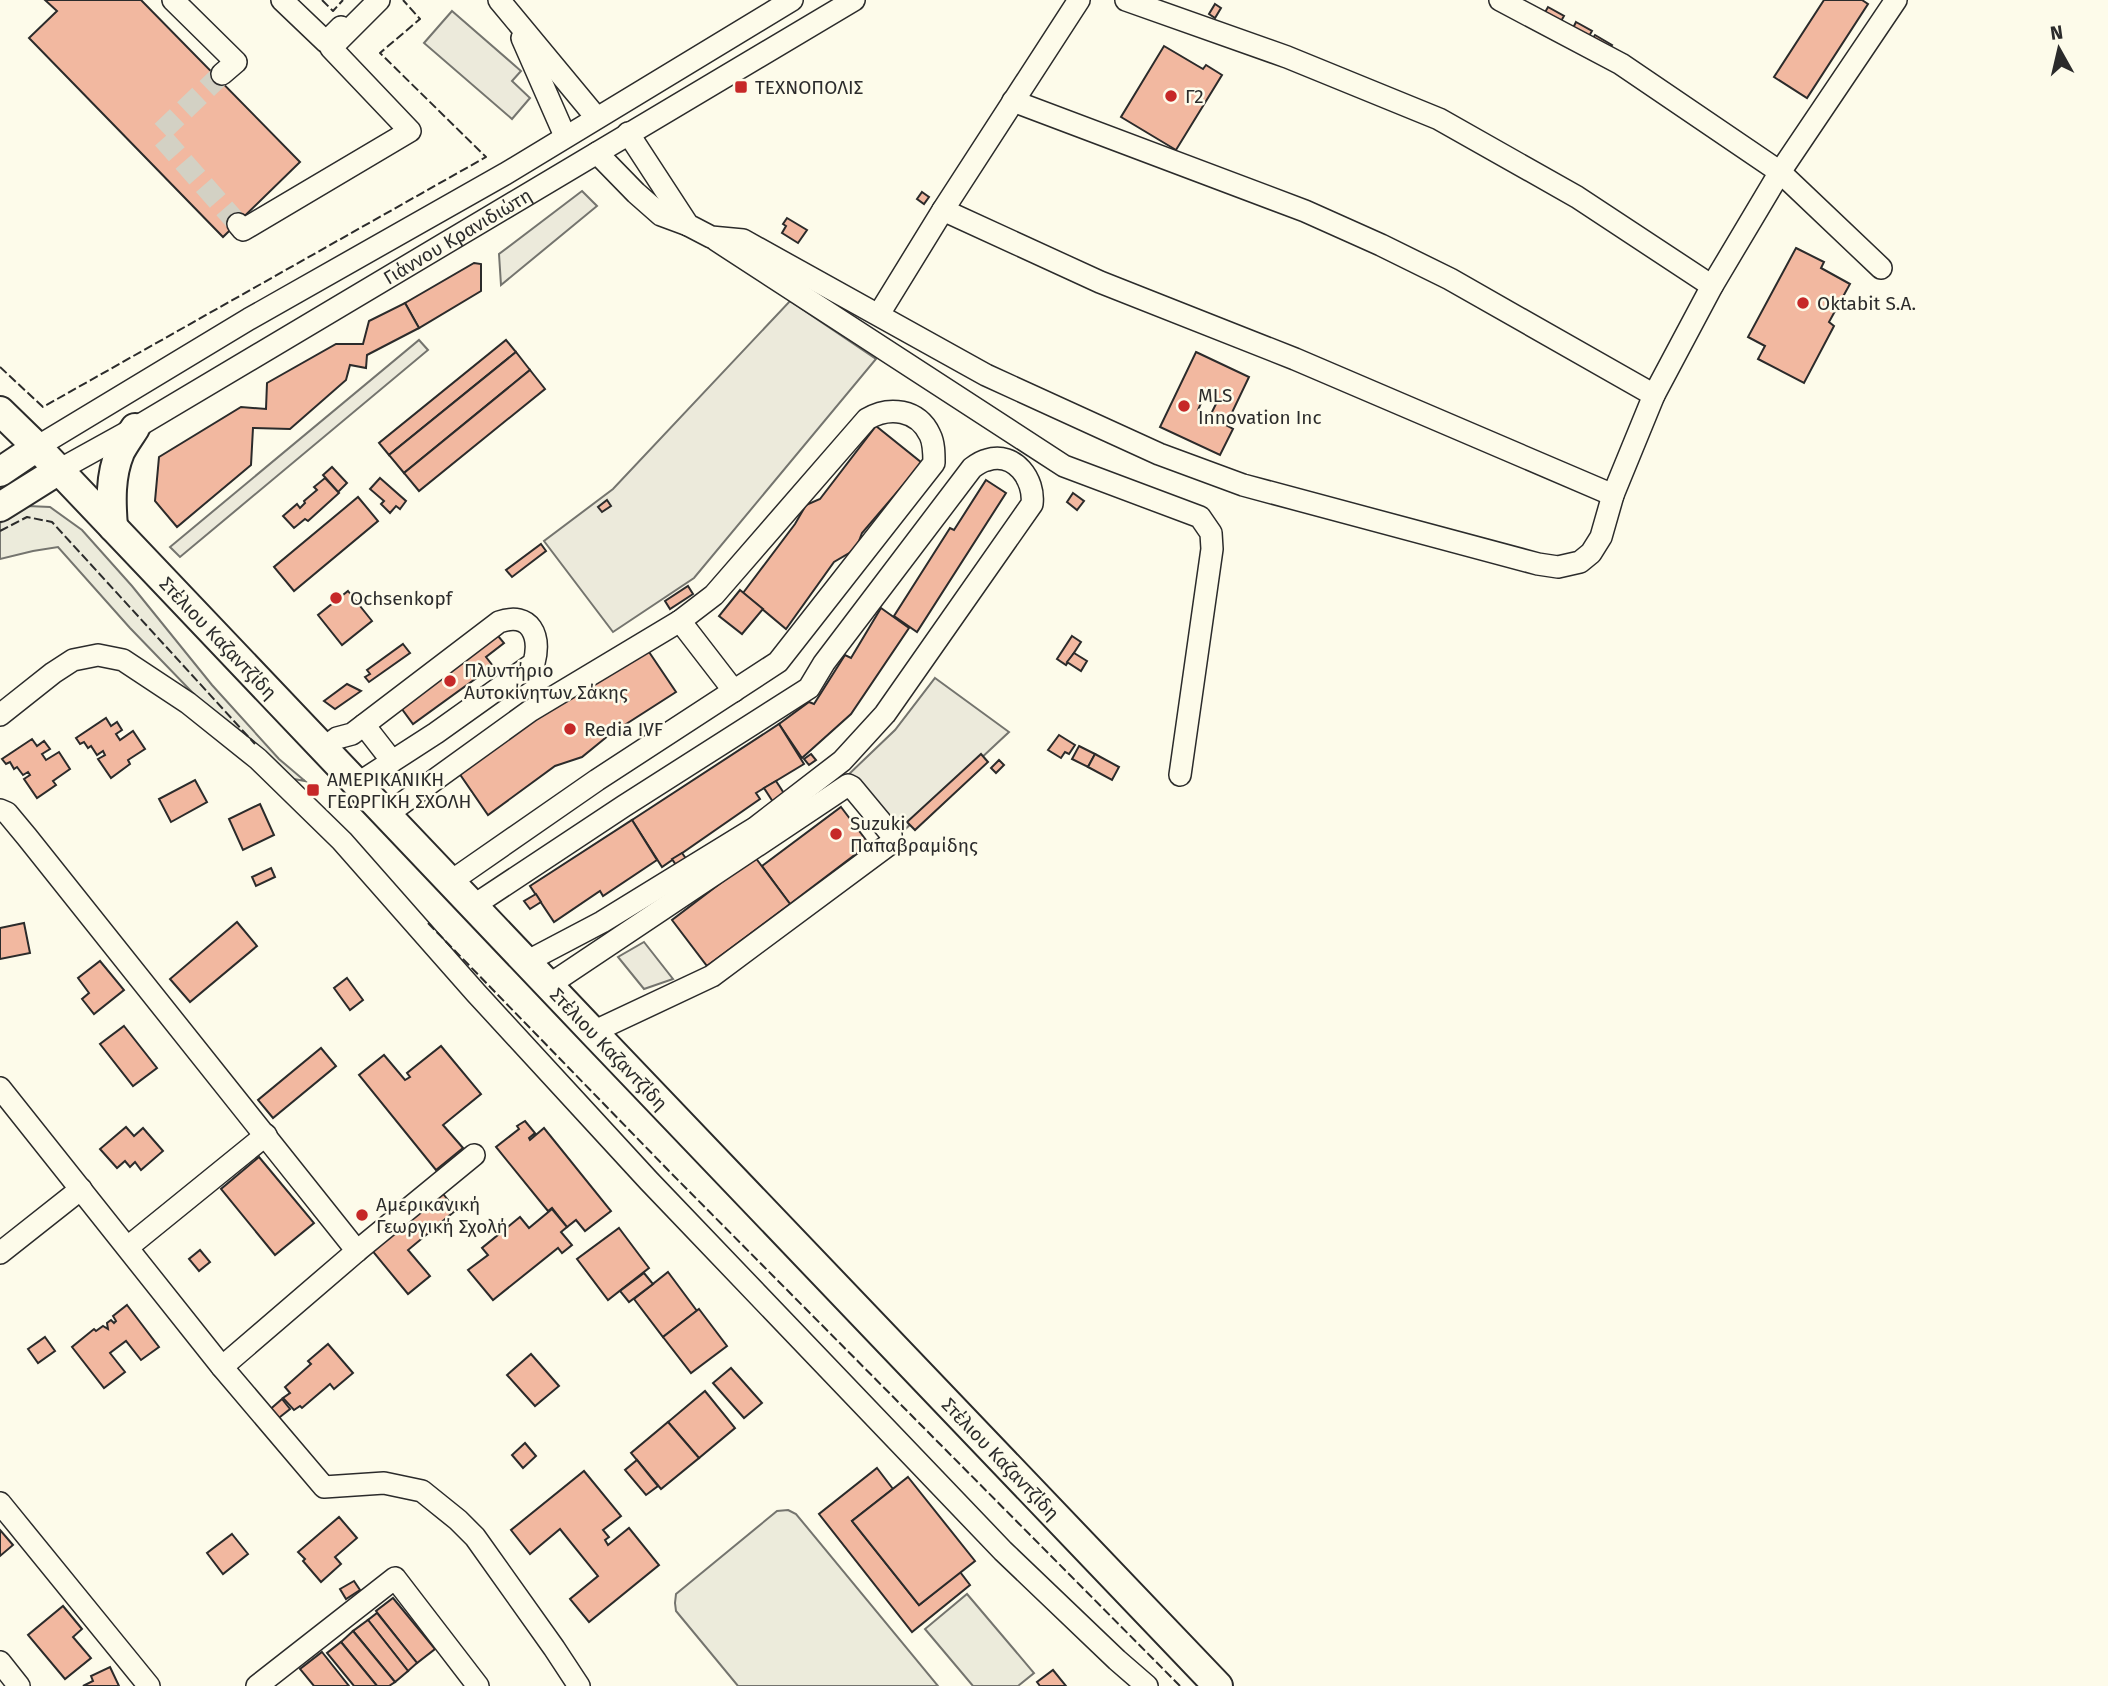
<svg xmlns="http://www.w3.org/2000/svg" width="2108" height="1686" viewBox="0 0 2108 1686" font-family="'Fira Sans',sans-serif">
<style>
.green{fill:#ecebdb;stroke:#74746e;stroke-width:2}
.parking{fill:#eceadb;stroke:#74746e;stroke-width:2}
.building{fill:#f2b8a0;stroke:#2b2b2b;stroke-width:2;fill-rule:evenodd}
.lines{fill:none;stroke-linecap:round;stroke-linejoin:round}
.minor-tunnel{stroke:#d3d1c4;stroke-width:21;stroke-dasharray:21 10;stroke-linecap:butt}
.minor-casing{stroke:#2b2b2b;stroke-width:24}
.major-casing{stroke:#2b2b2b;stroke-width:32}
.minor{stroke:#fdfbea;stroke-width:21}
.major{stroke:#fdfbea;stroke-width:28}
.fence{stroke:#2b2b2b;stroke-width:2;stroke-dasharray:9 3.5;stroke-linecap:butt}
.poi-dot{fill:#c62828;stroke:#fdfbea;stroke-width:2.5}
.labels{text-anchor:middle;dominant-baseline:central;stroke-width:5;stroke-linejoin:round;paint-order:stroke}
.poi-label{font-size:19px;fill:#2b2b2b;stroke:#fdfbea;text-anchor:start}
.street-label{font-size:19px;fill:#2b2b2b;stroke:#fdfbea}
</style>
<rect width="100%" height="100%" fill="#fdfbea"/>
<g class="green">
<polygon points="28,506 50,507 82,530 132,586 212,685 279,759 305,781 294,779 219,720 130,628 58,547 33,551 0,559 0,523"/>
<polygon points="788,1510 796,1514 938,1686 738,1686 676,1611 675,1603 676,1594 777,1511"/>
<polygon points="967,1594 1034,1673 1018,1686 973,1686 925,1629"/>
</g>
<g class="parking">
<polygon points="452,11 521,71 512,81 530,98 512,119 424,43"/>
<polygon points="582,191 597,206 501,285 499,254"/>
<polygon points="790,301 876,359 694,578 613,632 544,541 613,489"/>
<polygon points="419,340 428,350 180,557 170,547"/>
<polygon points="935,678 1009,732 899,835 847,776 895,730"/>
<polygon points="644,942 673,979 644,989 618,957"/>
</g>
<g class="building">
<polygon points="45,0 141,0 300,162 223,237 29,38 57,11"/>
<polygon points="1824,0 1862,0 1868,4 1807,98 1774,77"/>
<polygon points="1215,4 1221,8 1215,18 1209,14"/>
<polygon points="1548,7 1564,16 1560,23 1544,14"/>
<polygon points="1576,22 1592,31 1588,38 1572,30"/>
<polygon points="1595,35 1612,45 1608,51 1591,41"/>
<polygon points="1164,46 1203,69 1206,65 1222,75 1176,150 1121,117"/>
<polygon points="922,192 929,197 924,204 917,199"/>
<polygon points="787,218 807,230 798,243 782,233 786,226 783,224"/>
<polygon points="1796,248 1824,262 1821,268 1850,284 1829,322 1834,326 1804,383 1758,359 1765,346 1748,337"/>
<polygon points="474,263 481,264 481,291 419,328 405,303"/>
<polygon points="405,303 419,328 367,355 366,368 350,365 346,380 290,429 253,428 251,465 177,527 155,501 159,457 241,407 266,409 267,383 336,344 363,344 369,321"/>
<polygon points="506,340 516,352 389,455 379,443"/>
<polygon points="516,352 530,370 404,473 389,455"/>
<path d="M1196,352l53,25 -23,48 7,4 -13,26 -60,-28zM1204,396l13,6 -7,14 -12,-6z"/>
<polygon points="530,370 545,389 419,491 404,473"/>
<polygon points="876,426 922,463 862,533 856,549 834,562 786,629 743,593 795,524 806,505 820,499"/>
<polygon points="332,467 347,483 338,492 323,475"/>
<polygon points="325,478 339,493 308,521 305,519 294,528 283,516 297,504 300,508 305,503 304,501 317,490 314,487"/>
<polygon points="380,478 406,501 400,509 396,506 390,513 381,504 384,501 370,489"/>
<polygon points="986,480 1006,493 917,632 894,616 950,528 954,530"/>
<polygon points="1073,493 1084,501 1077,510 1067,502"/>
<polygon points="358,497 378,521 294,591 274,567"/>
<polygon points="607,500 611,506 602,512 598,507"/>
<polygon points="541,544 546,551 512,577 506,570"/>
<polygon points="688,586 693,594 670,609 665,601"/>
<polygon points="740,590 763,609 742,634 719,616"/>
<polygon points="348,591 372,621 342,645 318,615"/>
<polygon points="881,608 909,628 851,714 802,758 779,724 809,702 814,704 845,655 851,658"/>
<polygon points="493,630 504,643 486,657 493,666 413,724 396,701"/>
<polygon points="1072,636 1081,642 1066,665 1057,659"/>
<polygon points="403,644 410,653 369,682 365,677 370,674 367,670"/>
<polygon points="647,649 676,692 609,735 582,757 555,766 488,815 459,773 559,702 575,696"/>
<polygon points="1074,653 1087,661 1081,671 1067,662"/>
<polygon points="347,684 361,691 335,709 324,701"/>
<polygon points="106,718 111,726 117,722 122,730 116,734 120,740 133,731 145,749 128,760 130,764 111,778 98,759 105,755 103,751 97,755 91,746 88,748 84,742 80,744 76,738"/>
<polygon points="779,724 804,764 756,793 760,799 662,867 632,820"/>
<polygon points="1059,735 1075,745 1069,754 1065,752 1061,758 1048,750"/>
<polygon points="32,739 37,746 44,741 50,749 42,754 46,760 59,752 70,769 53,781 56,785 37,798 24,779 30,775 28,772 23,775 17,767 14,769 10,762 6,764 2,759"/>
<polygon points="1079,746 1095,754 1088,767 1072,759"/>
<polygon points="811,754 816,760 809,765 804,759"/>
<polygon points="981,754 988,762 915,830 907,822"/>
<polygon points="1095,754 1119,767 1112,780 1088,767"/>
<polygon points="999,760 1004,765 996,773 991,768"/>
<polygon points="195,780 207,802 171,822 159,799"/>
<polygon points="776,781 787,798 775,805 764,788"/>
<polygon points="260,804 274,835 243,850 229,819"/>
<polygon points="841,807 869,844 790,904 762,866"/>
<polygon points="632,820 657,860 603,896 600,891 554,922 530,886"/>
<polygon points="682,853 690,864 680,871 672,859"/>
<polygon points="755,857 790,904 707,966 672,920"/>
<polygon points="271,868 275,877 256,886 252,877"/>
<polygon points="536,894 541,902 530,909 524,901"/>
<polygon points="237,922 257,946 190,1002 170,979"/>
<polygon points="24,923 30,953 0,959 0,928"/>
<polygon points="100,961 124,990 94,1014 82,999 89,993 78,978"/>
<polygon points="347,978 363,1000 350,1010 334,988"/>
<polygon points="124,1026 157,1068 133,1086 100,1044"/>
<polygon points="441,1046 481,1094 443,1125 463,1148 436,1170 359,1075 384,1055 405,1080 410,1077 407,1073"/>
<polygon points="321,1048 336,1066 273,1118 258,1100"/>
<polygon points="525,1121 535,1133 529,1138 530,1140 544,1128 611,1211 585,1231 576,1220 567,1227 552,1208 548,1211 496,1147 519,1129 517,1126"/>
<polygon points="126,1127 134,1136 143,1128 163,1151 141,1170 135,1162 130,1167 125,1161 117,1168 100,1149"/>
<polygon points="259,1157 314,1223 275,1255 221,1189"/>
<polygon points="440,1190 456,1210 408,1250 430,1276 408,1294 370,1248"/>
<polygon points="552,1209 567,1227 561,1232 572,1245 562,1253 558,1248 493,1300 468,1270 488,1255 482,1248 520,1217 529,1228"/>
<polygon points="619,1228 649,1268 608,1300 577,1259"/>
<polygon points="200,1250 210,1262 199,1271 189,1259"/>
<polygon points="668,1272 697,1311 663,1337 634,1299"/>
<polygon points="644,1273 653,1284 629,1302 620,1291"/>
<polygon points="127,1305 159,1347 141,1360 126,1341 110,1353 125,1372 104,1388 72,1347 94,1329 96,1331 103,1326 108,1329 107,1323 111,1320 114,1323 116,1321 113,1316"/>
<polygon points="699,1309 727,1346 691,1373 663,1337"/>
<polygon points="45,1337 55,1351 38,1363 28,1349"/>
<polygon points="328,1344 353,1373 334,1389 330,1384 302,1408 300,1406 294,1410 283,1398 290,1393 285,1387 311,1364 308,1361"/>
<polygon points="531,1354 559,1386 535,1406 507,1375"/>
<polygon points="731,1368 762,1403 744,1418 713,1383"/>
<polygon points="705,1391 735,1428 699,1458 668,1422"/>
<polygon points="282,1399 290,1409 275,1421 267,1412"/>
<polygon points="668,1422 699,1458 661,1489 631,1453"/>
<polygon points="525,1443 536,1456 523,1468 512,1455"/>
<polygon points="637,1460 658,1486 646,1495 625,1470"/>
<polygon points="877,1468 893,1489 852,1521 919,1605 960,1572 970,1585 912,1632 819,1514"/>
<polygon points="584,1471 621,1516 603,1530 609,1537 605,1540 608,1545 629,1528 659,1565 589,1622 570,1599 598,1576 560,1529 530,1554 511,1530"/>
<polygon points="908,1477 975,1561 919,1605 852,1521"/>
<polygon points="339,1517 357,1538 335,1557 341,1564 321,1582 303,1561 305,1559 298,1552"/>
<polygon points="0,1530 13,1545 0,1556"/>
<polygon points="232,1534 248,1554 223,1574 207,1553"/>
<polygon points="354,1581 360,1590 346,1599 340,1589"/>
<polygon points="393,1598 435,1649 417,1663 376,1611"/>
<polygon points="63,1606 82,1629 73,1637 91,1658 65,1679 28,1635"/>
<polygon points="377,1613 417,1663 408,1671 368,1620"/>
<polygon points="368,1620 408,1671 395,1682 353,1631"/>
<polygon points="353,1631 395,1682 389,1686 377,1686 341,1642"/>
<polygon points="341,1642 377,1686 354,1686 327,1653"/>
<polygon points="322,1652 349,1686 314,1686 300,1669"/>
<polygon points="110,1667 119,1686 83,1686 93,1681 91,1676"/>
<polygon points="1053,1670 1066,1686 1040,1686 1037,1682"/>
</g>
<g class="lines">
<polyline class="minor-tunnel" points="222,74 159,134 238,224"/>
<g class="minor-casing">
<g id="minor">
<polyline points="173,0 236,62 222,74"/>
<polyline points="282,0 326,42 341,27"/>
<polyline points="499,0 596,117"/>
<polyline points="1126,0 1287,57 1439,119 1577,197 1712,286"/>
<polyline points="1500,0 1621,64 1780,172 1881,268"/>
<polyline points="522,38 565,136"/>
<polyline points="1013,101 1305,211 1381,245 1450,279 1654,395"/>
<polyline points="628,133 688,225 711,237 743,240 986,375 1159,454 1243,485 1538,564 1558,567 1580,562 1591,553 1601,537 1613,495 1654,395 1712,286 1780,172 1896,0"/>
<polyline points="597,153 636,193 661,215 688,225"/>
<polyline points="943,210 1100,282 1295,359 1613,495"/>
<polyline points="238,224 243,230 410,131 331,48 379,0"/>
<polyline points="716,240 1064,466 1200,517 1211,533 1212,549 1180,775"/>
<polyline points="879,314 943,210 1079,0"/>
<polyline points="37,447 249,319 505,174 792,0"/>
<path id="s1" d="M59,470l76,-42 719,-428"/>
<polyline points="680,621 734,691"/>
<polyline points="0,715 53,673 73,660 98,655 123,660 188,703 258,759 342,841 476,993 649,1181 1003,1551 1117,1660 1147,1686"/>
<polyline points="364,725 392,761"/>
<path d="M324,748l13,-10 15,-4 147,-112c32,-11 42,14 35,41l-98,70 -79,51"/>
<polyline points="0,810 7,813 27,837 357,1251"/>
<path d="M386,815l144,-104 150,-90 34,-26 153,-176c22,-13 51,-10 63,16 4,8 4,18 4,28l-156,199 -181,118 -147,102"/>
<path d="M473,906l151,-100 185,-118 15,-25 148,-195c4,-3 10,-7 15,-8 28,-9 48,20 45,44l-147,210 -43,47 -87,67 -153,94 -76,40"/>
<polyline points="549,985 848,785 852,787 891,834 891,843 712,976 593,1032"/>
<polyline points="0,1088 222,1367 324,1487 384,1483 422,1491 458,1520 475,1537 554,1648 579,1686"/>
<polyline points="128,1247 266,1135"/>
<polyline points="0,1253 81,1189"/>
<polyline points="222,1367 357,1251 474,1155"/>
<polyline points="0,1503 149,1686"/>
<polyline points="0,1662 19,1686"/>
<polyline points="257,1686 395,1578 478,1686"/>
</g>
</g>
<g class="major-casing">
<g id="major">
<path id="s2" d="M0,411l37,36 556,585 625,654"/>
<polyline points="0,472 37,447"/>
<polyline points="0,507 59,470"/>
<path d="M113,527c-2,-25 -3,-51 7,-75 4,-8 10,-16 15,-24"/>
</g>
</g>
<use href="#minor" class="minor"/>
<use href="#major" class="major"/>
<g class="fence">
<polyline points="322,0 333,11 343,0"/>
<polyline points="0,367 43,407 486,157 380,53 420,19 403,0"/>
<polyline points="0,531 27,517 52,522 255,744"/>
<polyline points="428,923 669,1171 1180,1686"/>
</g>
</g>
<g class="poi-dot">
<rect x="734" y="80" width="14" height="14" rx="3.5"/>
<circle cx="1171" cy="96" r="7"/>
<circle cx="1803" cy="303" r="7"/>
<circle cx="1184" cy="406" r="7"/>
<circle cx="336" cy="598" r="7"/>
<circle cx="450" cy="681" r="7"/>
<circle cx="570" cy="729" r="7"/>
<rect x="306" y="783" width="14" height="14" rx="3.5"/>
<circle cx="836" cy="834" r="7"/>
<circle cx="362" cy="1215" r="7"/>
</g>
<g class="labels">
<g class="poi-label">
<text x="755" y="87">ΤΕΧΝΟΠΟΛΙΣ</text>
<text x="1185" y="96">Γ2</text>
<text x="1817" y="303">Oktabit S.A.</text>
<text x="1198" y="395">MLS<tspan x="1198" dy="22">Innovation Inc</tspan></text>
<text x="350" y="598">Ochsenkopf</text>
<text x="464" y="670">Πλυντήριο<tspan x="464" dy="22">Αυτοκίνητων Σάκης</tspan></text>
<text x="584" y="729">Redia IVF</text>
<text x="327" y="779">ΑΜΕΡΙΚΑΝΙΚΗ<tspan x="327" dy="22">ΓΕΩΡΓΙΚΗ ΣΧΟΛΗ</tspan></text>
<text x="850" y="823">Suzuki<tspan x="850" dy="22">Παπαβραμίδης</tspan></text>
<text x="376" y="1204">Αμερικανική<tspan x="376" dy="22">Γεωργική Σχολή</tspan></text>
</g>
<g class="street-label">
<text stroke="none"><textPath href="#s1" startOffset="462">Γιάννου Κρανιδιώτη</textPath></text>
<text stroke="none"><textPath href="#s2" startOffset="315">Στέλιου Καζαντζίδη</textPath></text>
<text stroke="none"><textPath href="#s2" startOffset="882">Στέλιου Καζαντζίδη</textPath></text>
<text stroke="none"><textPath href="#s2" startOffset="1449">Στέλιου Καζαντζίδη</textPath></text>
</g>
</g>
<g transform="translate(2059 49) rotate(352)" stroke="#fdfbea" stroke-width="5" paint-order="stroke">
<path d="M0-5L12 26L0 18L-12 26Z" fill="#2b2b2b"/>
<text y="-10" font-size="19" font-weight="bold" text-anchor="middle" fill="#2b2b2b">N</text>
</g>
</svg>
